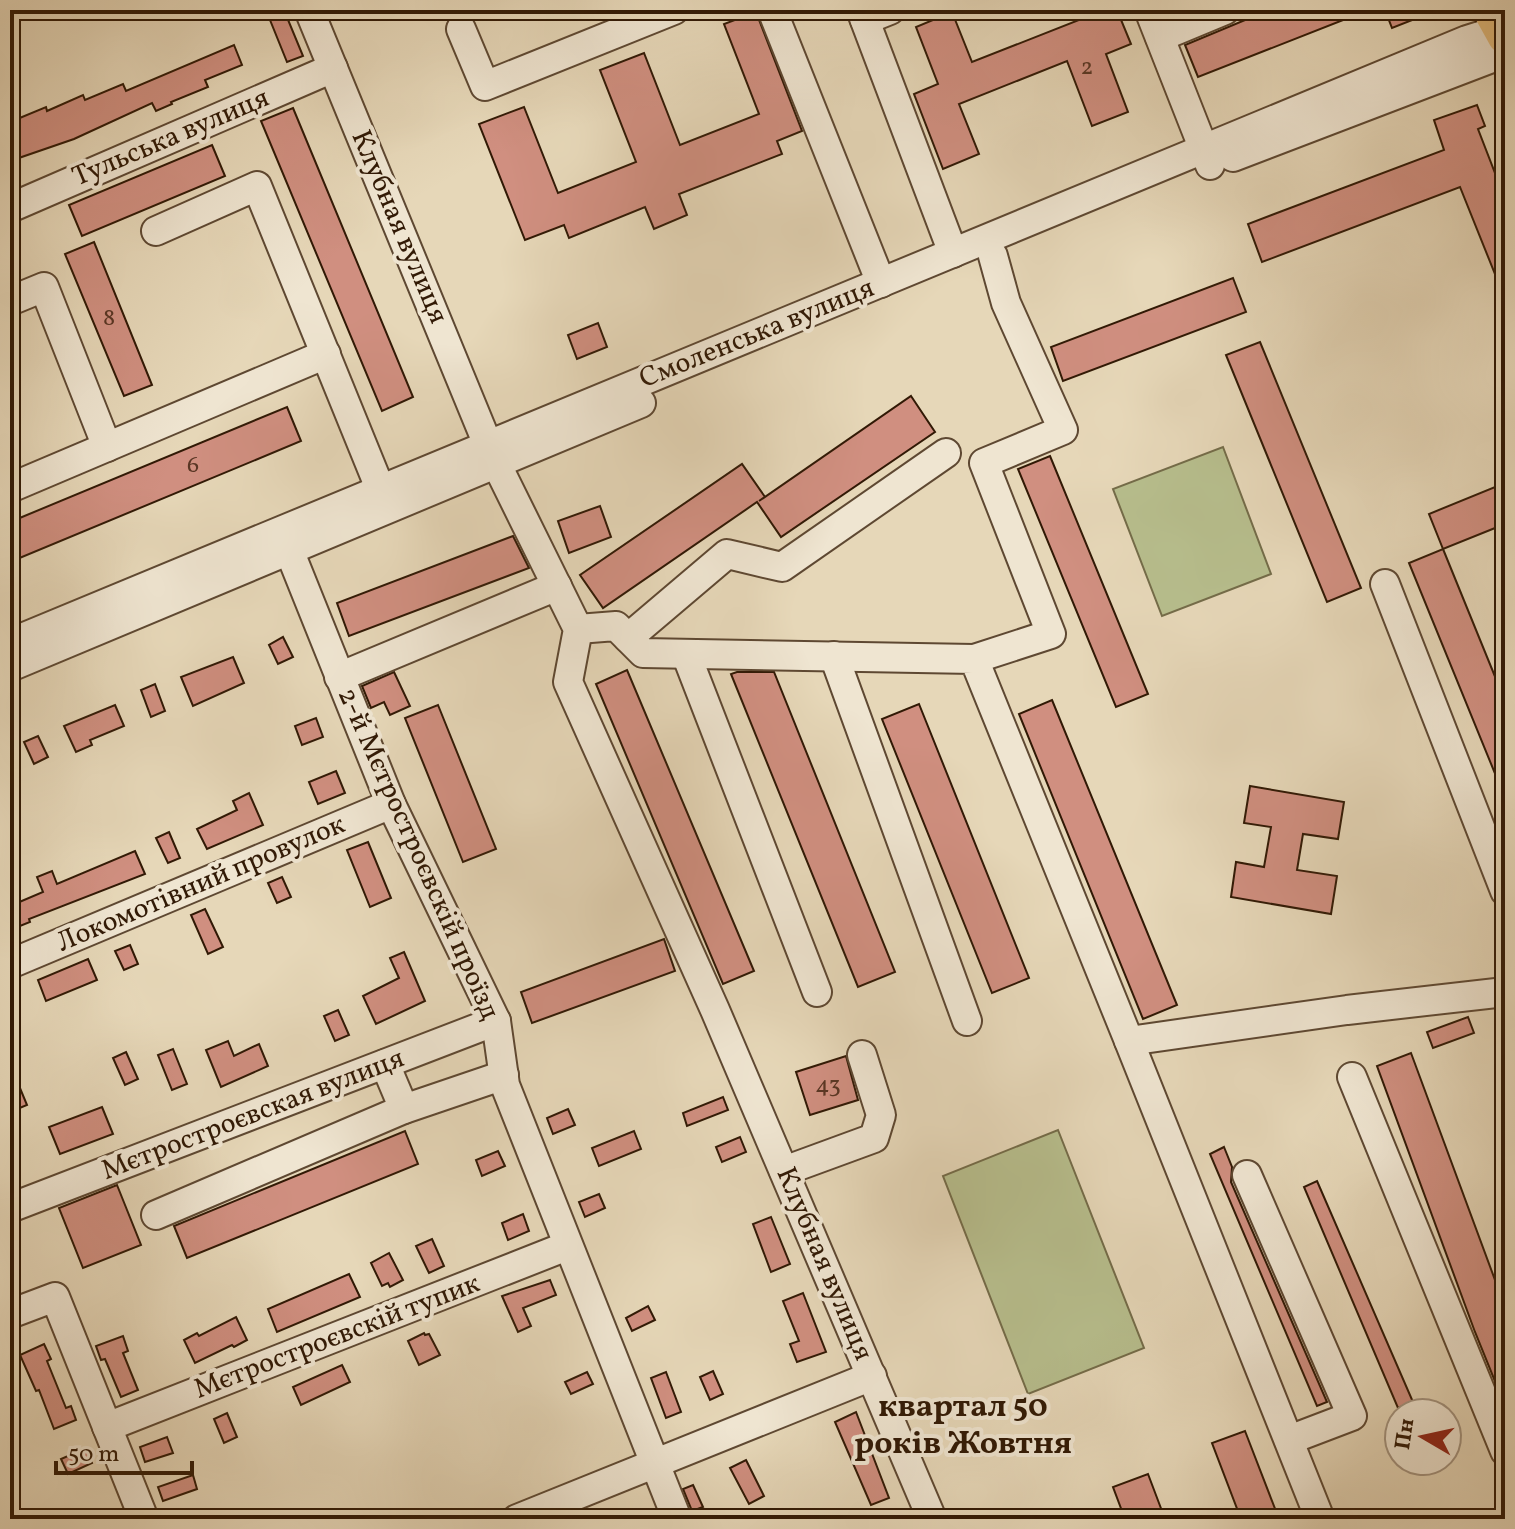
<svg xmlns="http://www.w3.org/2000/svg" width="1515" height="1529" viewBox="0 0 1515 1529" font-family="Vollkorn,serif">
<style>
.green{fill:#b7be8d;stroke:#746c49;stroke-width:2}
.building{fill:#d08f80;stroke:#311905;stroke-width:2}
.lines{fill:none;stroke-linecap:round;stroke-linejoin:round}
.minor-casing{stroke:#5e4832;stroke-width:32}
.major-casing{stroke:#311905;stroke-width:38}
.minor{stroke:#efe5d1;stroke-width:28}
.major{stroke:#e3bc7c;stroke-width:34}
.labels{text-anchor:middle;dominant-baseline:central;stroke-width:8;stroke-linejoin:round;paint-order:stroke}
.number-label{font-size:24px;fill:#593624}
.street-label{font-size:28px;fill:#311905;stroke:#efe5d1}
.quarter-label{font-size:32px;font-weight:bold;fill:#311905;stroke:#efe5d1}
</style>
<rect width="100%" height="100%" fill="#e6d7b8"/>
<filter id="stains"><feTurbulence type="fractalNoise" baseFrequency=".0025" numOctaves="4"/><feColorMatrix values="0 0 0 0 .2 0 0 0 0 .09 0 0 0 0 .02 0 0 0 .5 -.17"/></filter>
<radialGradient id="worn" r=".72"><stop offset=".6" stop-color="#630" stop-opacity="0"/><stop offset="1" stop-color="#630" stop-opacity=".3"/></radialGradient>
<g class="green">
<polygon points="1223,447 1271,574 1162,616 1113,489"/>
<polygon points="1058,1130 1144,1348 1028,1394 943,1176"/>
</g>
<g class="building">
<polygon points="266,10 284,10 303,56 287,62"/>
<polygon points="1075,10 1117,10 1131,44 1106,54 1128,112 1092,126 1067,61 959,104 979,154 943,169 914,94 938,84 916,27 952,12 972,62 1079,20"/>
<polygon points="1269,10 1366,11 1198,77 1185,45"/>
<polygon points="1385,10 1435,10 1435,11 1392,28"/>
<polygon points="756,12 802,131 777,141 782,154 679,194 687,215 654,229 645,207 569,238 564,225 525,240 479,124 524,107 558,193 636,162 600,70 644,53 680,145 759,114 724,24"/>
<polygon points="234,45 242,65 205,80 208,87 171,102 172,104 156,111 152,103 74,139 10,161 10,122 46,107 47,111 83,95 85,100 123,84 126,91"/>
<polygon points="1477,105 1485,126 1478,129 1505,199 1505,299 1460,187 1262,262 1248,224 1444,150 1434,120"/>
<polygon points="293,108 413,397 382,411 261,121"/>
<polygon points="212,145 225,176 82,236 69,205"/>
<polygon points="94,242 152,385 124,396 65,254"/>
<polygon points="1233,278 1246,312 1063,381 1051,347"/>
<polygon points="598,323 607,347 577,359 568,335"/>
<polygon points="1260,342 1361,588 1327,602 1226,355"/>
<polygon points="911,396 935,432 781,537 757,502 603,608 580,575 742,464 765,497 759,501"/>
<polygon points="287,407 301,441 10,562 10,522"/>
<polygon points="1050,456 1148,694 1116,707 1018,469"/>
<polygon points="1495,487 1505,513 1505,524 1443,549 1429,514"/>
<polygon points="600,506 611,537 569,553 558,521"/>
<polygon points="513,536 529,568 349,636 337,603"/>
<polygon points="1443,549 1505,701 1505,798 1409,563"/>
<polygon points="283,637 293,657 278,664 269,645"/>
<polygon points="233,657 244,683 193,706 181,677"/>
<polygon points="627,670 754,971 723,984 596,684"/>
<polygon points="394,672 410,706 390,715 384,702 371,708 362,686"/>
<polygon points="737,672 774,672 895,972 858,987 731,674"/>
<polygon points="155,684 165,711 151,717 141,690"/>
<polygon points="1052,700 1177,1005 1143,1019 1019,714"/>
<polygon points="919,704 1029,978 992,993 882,719"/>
<polygon points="115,705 124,726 90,740 92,745 76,752 64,726"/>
<polygon points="438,705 496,849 463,862 405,718"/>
<polygon points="316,718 323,737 302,745 295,726"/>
<polygon points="38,736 48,757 34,764 24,742"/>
<polygon points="336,771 345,793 318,804 309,782"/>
<polygon points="1250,786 1344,802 1338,839 1303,834 1297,870 1337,876 1331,914 1231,897 1236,862 1264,867 1271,827 1244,823"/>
<polygon points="249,793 263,825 207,849 197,829 237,810 233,801"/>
<polygon points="169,832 180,858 168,863 156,838"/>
<polygon points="368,842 391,898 370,907 347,850"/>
<polygon points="135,851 145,874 29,919 30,922 10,930 10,906 43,892 37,877 52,871 57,884"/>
<polygon points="282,877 291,897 277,903 268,883"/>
<polygon points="205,909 223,947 208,954 191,915"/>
<polygon points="664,939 675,971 532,1023 521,992"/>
<polygon points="130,945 138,964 124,970 115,951"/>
<polygon points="404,952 425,1001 376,1024 363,996 399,978 390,958"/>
<polygon points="88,959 97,980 46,1001 38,980"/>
<polygon points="338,1010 349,1035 335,1041 324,1016"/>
<polygon points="1468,1017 1474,1033 1433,1048 1427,1032"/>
<polygon points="228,1041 234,1056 259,1044 268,1066 221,1087 206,1050"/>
<polygon points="173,1049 187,1084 172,1090 158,1055"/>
<polygon points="126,1052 138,1079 125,1085 113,1058"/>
<polygon points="1411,1053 1505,1307 1505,1406 1475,1332 1377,1066"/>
<polygon points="846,1056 858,1100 810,1115 796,1072"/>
<polygon points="10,1064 27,1105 10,1112"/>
<polygon points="723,1097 728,1110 687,1126 683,1113"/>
<polygon points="102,1107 113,1134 60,1154 49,1127"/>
<polygon points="568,1109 575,1125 553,1134 547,1118"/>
<polygon points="405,1131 418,1164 187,1258 174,1226"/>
<polygon points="634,1131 641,1149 599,1166 592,1148"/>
<polygon points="740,1137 746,1152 722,1162 716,1147"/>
<polygon points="1224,1147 1232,1167 1231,1182 1327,1402 1317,1406 1210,1154"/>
<polygon points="498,1151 505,1166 482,1176 476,1160"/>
<polygon points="1317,1181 1413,1402 1398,1408 1304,1187"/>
<polygon points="117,1185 141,1245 83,1268 59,1208"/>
<polygon points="599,1194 605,1208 585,1217 579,1202"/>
<polygon points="523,1214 529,1231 508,1240 502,1223"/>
<polygon points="771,1217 790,1264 771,1272 753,1224"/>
<polygon points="432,1239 444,1266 429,1273 416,1246"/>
<polygon points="389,1253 403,1280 390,1287 388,1283 382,1286 371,1263"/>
<polygon points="349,1274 360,1297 277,1332 268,1309"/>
<polygon points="550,1280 556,1295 523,1308 531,1326 518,1332 502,1296"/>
<polygon points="803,1293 826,1352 797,1362 790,1344 799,1341 783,1301"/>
<polygon points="648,1306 655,1320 632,1331 626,1318"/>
<polygon points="236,1317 247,1340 234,1347 232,1345 195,1363 184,1340 197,1333 199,1336"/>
<polygon points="424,1333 425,1335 429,1334 440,1355 419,1365 408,1341"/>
<polygon points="123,1336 128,1351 123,1353 138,1390 121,1397 105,1359 101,1360 96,1346"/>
<polygon points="44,1344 51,1359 47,1361 66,1408 71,1406 76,1420 54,1429 39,1390 36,1391 20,1355"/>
<polygon points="342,1365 350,1382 301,1405 293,1387"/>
<polygon points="713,1371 723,1394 710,1400 700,1377"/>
<polygon points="587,1372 593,1384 571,1394 565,1382"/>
<polygon points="666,1372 681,1412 666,1418 651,1378"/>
<polygon points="856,1412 889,1498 871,1505 835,1422"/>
<polygon points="227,1413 237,1437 224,1443 214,1419"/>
<polygon points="1245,1431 1279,1519 1241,1519 1212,1443"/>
<polygon points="167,1437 173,1453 145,1462 140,1447"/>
<polygon points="86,1448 92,1463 68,1474 61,1459"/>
<polygon points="746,1460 764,1496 749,1504 730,1468"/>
<polygon points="1148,1474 1165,1519 1125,1519 1113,1487"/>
<polygon points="193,1475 197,1489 163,1501 158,1487"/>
<polygon points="693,1485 703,1507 692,1511 683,1489"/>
</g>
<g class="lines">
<g class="minor-casing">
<g id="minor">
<polyline points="309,10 488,445"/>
<polyline points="772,10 881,283"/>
<polyline points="861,10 953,253"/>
<polyline points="1149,10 1210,165"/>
<polyline points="865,20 890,10"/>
<polyline points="461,29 485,86 674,10"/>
<polyline points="1160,37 1225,10"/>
<polyline points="1233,157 1505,53"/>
<polyline points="10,208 333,68"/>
<polyline points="156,231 257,186 388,508"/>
<polyline points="10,301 44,287 107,447"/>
<polyline points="496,463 578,629 568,682 715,1010 932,1519"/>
<polyline points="10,488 326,354"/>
<polyline points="289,550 391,804 496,1021 505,1085 677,1519"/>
<polyline points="1385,584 1505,891"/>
<polyline points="578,629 616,626 643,653 974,659 1129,1041 1347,1010 1505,992"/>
<polyline points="628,638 727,554 782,567 946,453"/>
<polyline points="10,643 1467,40 1505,28"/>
<polyline points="686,654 817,992"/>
<polyline points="834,656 967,1021"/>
<polyline points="974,659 1051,634 984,463 1063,430 1006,303 993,256"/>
<polyline points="10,667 641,403"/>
<polyline points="339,677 557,586"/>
<polyline points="10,964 391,804"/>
<polyline points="1129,1041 1320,1519"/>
<polyline points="1352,1077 1505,1451"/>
<polyline points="404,1109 504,1075"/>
<polyline points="784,1171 874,1138 881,1115 862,1055"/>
<polyline points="1247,1175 1352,1416 1289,1440"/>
<polyline points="10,1208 496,1021"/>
<polyline points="156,1215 404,1109 385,1064"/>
<polyline points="10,1314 55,1297 144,1519"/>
<polyline points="107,1427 567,1246"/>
<polyline points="517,1519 872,1376"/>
</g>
</g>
<g class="major-casing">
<polyline id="major" points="1490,10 1505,37"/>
</g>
<use href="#minor" class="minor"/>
<use href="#major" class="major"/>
</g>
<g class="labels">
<g class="number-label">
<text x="1087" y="68">2</text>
<text x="109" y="319">8</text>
<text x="193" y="466">6</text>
<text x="828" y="1086">43</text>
</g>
<g class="street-label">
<text transform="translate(171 138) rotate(-23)">Тульська вулиця</text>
<text transform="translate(399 227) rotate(67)">Клубная вулиця</text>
<text transform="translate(757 334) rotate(-22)">Смоленська вулиця</text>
<text transform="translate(418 854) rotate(66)">2-й Мєтростроєвскій проїзд</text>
<text transform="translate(201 884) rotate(-23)">Локомотівний провулок</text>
<text transform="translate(253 1115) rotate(-21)">Мєтростроєвская вулиця</text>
<text transform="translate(824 1264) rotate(67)">Клубная вулиця</text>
<text transform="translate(337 1337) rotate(-21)">Мєтростроєвскій тупик</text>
</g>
<g class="quarter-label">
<text x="963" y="1408">квартал 50<tspan x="963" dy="37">років Жовтня</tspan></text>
</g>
</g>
<rect width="1515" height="1529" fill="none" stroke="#e6d7b8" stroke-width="40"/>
<rect x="12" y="12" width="1491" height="1505" fill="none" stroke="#311905" stroke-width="4"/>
<rect x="20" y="20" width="1475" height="1489" fill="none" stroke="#311905" stroke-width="2"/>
<g transform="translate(1423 1437) rotate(279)"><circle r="38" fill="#efe5d1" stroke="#a3937f" stroke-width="2"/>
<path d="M0-6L14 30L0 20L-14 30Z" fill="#8f2418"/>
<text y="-12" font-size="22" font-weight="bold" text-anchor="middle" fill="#311905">Пн</text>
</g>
<path d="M56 1461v12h136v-12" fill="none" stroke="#311905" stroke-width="4"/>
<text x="68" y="1461" font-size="24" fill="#311905" stroke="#efe5d1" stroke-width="6" paint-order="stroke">50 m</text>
<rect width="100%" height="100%" filter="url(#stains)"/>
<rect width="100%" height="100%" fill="url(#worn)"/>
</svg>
